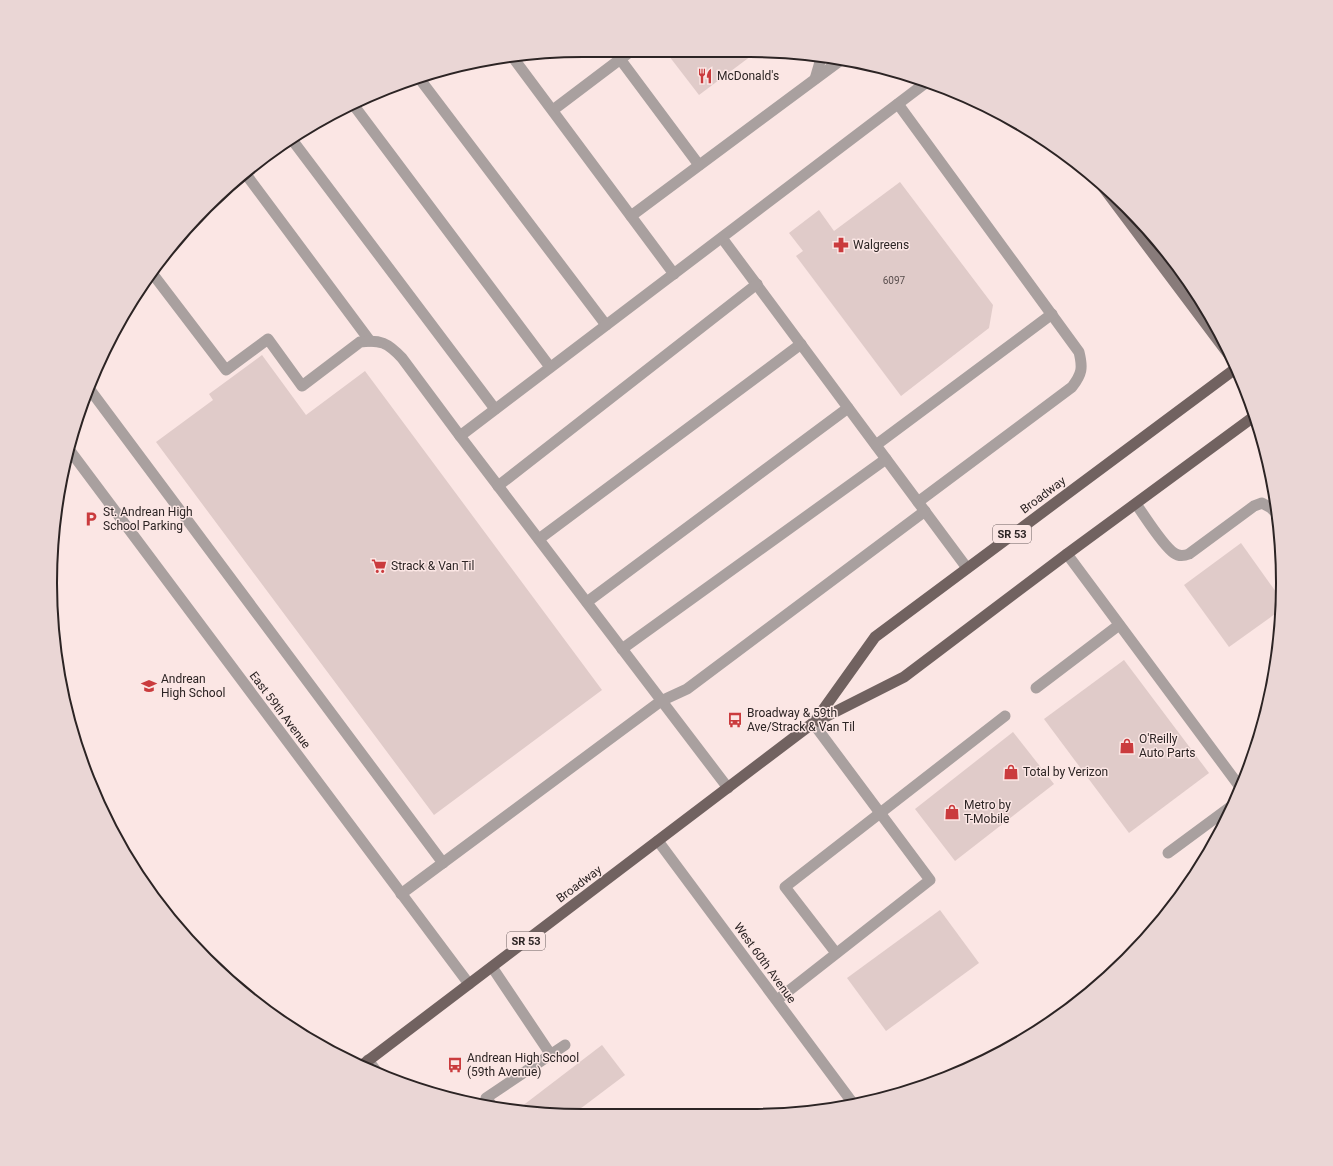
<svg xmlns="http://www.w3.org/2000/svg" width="1333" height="1166" viewBox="0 0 1333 1166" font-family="Roboto,sans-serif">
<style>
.building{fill:#e0cbc9}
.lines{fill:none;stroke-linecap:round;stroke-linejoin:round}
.service{stroke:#a9a09f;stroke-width:11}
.minor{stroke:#a9a09f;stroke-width:11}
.secondary{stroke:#887b7a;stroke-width:11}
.primary{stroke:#716260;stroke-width:11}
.labels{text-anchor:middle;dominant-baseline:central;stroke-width:3;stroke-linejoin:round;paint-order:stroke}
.number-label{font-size:10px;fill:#594e4d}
.shield{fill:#fbe6e4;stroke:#6a5e5e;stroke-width:1}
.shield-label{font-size:11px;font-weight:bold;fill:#2c2424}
.poi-label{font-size:12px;fill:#2c2424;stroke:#fbe6e4;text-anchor:start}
.street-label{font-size:12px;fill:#2c2424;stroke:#fbe6e4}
.rim{fill:none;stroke:#2c2424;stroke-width:2}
</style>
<rect width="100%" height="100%" fill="#fbe6e4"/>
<g class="building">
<polygon points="675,52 755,53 699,95 669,56"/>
<polygon points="900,182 993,305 989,328 901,396 796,256 803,251 789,233 819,210 834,231"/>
<polygon points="262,355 306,415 365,371 602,690 434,815 156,442 213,400 209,394"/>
<polygon points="1241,543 1281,599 1282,609 1229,647 1184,585"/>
<polygon points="1124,660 1209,773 1129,833 1044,719"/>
<polygon points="1013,732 1054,784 955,861 915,809"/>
<polygon points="940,910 979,963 886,1031 847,978"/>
<polygon points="602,1045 625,1075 572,1115 517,1110"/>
</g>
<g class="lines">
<g class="service">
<polyline points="514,59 674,274"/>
<polyline points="620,59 699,165"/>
<polyline points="419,78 606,325"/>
<polyline points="815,79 822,55"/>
<polyline points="352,103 550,367"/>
<path d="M898,104l181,248c4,16 3,22 -7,35l-154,115"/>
<polyline points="553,110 631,51"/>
<polyline points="293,141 495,409"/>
<polyline points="245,173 370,341"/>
<polyline points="631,216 841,60"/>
<polyline points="722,238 967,568"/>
<path d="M152,273l74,97 42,-31 34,47 58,-44c20,-3 28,1 42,16l58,78 468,-355"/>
<polyline points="88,387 443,863"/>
<polyline points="460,436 728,788"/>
<polyline points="876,445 1052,314"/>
<polyline points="498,486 757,284"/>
<path d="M1136,504c8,11 27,42 38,49 4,3 10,3 15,1l65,-48 8,-3 9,5 8,8"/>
<polyline points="539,539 801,344"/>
<polyline points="1067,554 1240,787"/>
<polyline points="587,602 848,408"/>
<polyline points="622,649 886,459"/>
<polyline points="1036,688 1119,625"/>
<polyline points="1168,853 1233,805"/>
<polyline points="401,894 661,701 687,689 925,511"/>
<polyline points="836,953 785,887 1005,716"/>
<polyline points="492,967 551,1055"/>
<polyline points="777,1000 930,880 813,723"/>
<polyline points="368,1060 380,1076"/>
<polyline points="493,1107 486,1098 565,1045"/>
</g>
<g class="minor">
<polyline points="71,452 469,984"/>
<polyline points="658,841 852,1102"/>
</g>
<polyline class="secondary" points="1097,179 1229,355"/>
<g class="primary">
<polyline points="815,721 875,637 1235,369"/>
<polyline points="361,1066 813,723 904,677 1067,554 1256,415"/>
</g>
</g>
<defs>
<g id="restaurant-bare" transform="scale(1.2)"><path d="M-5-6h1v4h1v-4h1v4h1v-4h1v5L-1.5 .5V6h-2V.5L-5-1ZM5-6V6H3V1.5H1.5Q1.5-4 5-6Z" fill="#ca3b3d" stroke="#fbe6e4" stroke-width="2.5" paint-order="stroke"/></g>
<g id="pharmacy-bare" transform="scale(1.2)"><path d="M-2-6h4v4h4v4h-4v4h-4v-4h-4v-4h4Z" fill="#ca3b3d" stroke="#fbe6e4" stroke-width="2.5" paint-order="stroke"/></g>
<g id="parking-bare" transform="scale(1.2)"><path d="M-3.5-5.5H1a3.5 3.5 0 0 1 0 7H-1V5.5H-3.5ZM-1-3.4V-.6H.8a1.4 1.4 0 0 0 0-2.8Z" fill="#ca3b3d" stroke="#fbe6e4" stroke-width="2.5" paint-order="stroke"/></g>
<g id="supermarket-bare" transform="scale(1.2)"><path d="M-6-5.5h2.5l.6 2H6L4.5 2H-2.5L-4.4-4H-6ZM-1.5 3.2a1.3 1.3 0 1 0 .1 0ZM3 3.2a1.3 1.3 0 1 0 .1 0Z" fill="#ca3b3d" stroke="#fbe6e4" stroke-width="2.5" paint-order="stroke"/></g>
<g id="school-bare" transform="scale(1.2)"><path d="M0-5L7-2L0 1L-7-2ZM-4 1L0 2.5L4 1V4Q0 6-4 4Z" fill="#ca3b3d" stroke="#fbe6e4" stroke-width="2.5" paint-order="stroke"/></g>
<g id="bus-bare" transform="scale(1.2)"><path d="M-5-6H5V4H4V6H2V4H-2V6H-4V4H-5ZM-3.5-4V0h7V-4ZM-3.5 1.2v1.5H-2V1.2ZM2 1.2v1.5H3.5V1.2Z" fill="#ca3b3d" stroke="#fbe6e4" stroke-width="2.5" paint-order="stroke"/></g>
<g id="shop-bare" transform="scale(1.2)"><path d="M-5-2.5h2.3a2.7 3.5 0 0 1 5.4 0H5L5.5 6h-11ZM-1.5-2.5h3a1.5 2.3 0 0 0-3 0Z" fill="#ca3b3d" stroke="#fbe6e4" stroke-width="2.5" paint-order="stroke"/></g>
</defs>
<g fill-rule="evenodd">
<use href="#restaurant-bare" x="705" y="76"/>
<use href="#pharmacy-bare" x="841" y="245"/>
<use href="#parking-bare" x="91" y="519"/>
<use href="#supermarket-bare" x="379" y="566"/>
<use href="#school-bare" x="149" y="686"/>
<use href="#bus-bare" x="735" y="720"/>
<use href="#shop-bare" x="1127" y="746"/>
<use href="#shop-bare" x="1011" y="772"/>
<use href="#shop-bare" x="952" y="812"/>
<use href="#bus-bare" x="455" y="1065"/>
</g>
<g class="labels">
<g class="number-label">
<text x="894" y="280">6097</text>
</g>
<g class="shield">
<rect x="993" y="525" width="38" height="18" rx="3"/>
<rect x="507" y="932" width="38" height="18" rx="3"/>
</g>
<g class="shield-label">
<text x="1012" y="534">SR 53</text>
<text x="526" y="941">SR 53</text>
</g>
<g class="poi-label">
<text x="717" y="76">McDonald's</text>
<text x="853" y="245">Walgreens</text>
<text x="103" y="512">St. Andrean High<tspan x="103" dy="14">School Parking</tspan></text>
<text x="391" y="566">Strack &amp; Van Til</text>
<text x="161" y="679">Andrean<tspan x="161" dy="14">High School</tspan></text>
<text x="747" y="713">Broadway &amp; 59th<tspan x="747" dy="14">Ave/Strack &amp; Van Til</tspan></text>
<text x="1139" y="739">O'Reilly<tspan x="1139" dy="14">Auto Parts</tspan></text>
<text x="1023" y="772">Total by Verizon</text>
<text x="964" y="805">Metro by<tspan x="964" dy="14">T-Mobile</tspan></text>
<text x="467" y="1058">Andrean High School<tspan x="467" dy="14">(59th Avenue)</tspan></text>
</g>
<g class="street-label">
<text transform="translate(1043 495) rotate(-37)">Broadway</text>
<text transform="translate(280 710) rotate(53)">East 59th Avenue</text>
<text transform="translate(579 884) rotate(-37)">Broadway</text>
<text transform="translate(765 963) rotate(54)">West 60th Avenue</text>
</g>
</g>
<path d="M0 0H1333V1166H0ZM583 57H750A526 526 0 0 1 1276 583V583A526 526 0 0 1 750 1109H583A526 526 0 0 1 57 583V583A526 526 0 0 1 583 57Z" fill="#ead6d5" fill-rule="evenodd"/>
<path class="rim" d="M583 57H750A526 526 0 0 1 1276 583V583A526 526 0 0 1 750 1109H583A526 526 0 0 1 57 583V583A526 526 0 0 1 583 57Z"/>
</svg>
